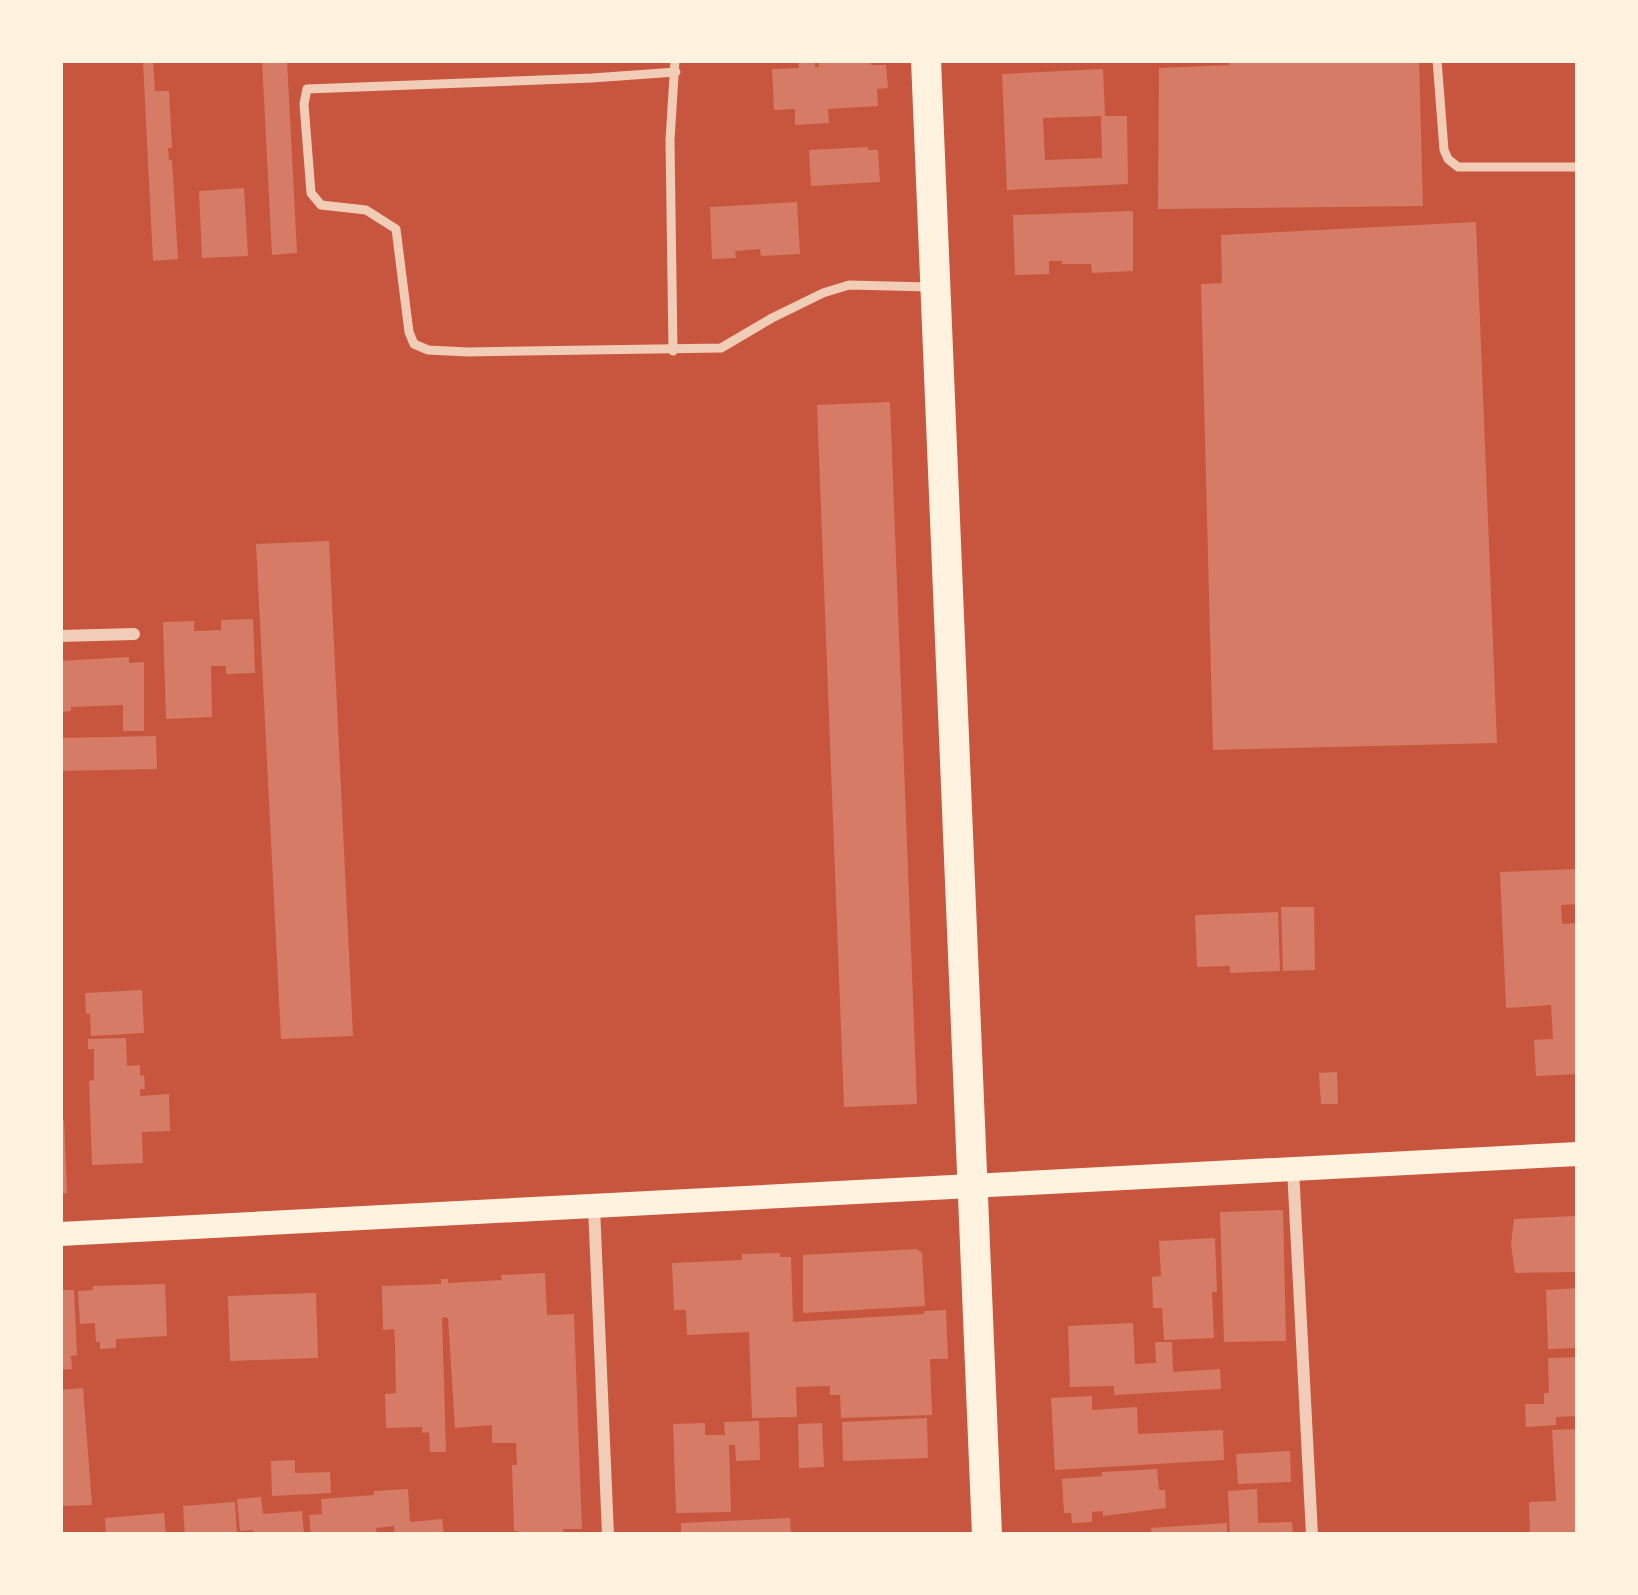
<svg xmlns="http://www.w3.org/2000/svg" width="1638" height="1595" viewBox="0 0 1638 1595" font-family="'Open Sans',sans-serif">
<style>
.building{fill:#d67c66;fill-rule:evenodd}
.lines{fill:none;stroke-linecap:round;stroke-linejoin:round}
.service{stroke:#f1ccb7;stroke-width:9}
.minor{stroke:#f1ccb7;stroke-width:12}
.secondary{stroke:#fff3e0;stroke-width:24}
.primary{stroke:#fff3e0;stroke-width:30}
</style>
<rect width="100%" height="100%" fill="#c8553d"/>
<g class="building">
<polygon points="262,60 287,60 297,253 272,255"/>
<polygon points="798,60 815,60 815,67 819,67 818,60 871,60 871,65 886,65 888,88 877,89 878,106 828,109 829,123 795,125 795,109 774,110 772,69 799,68"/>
<polygon points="1229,60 1419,60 1423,206 1158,209 1159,68 1230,65"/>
<polygon points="153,61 155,91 169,91 172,148 168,148 169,160 172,160 178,259 153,261 143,62"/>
<path d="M1103,69l2,47h22l1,68 -121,6 -5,-116zM1101,116l1,42 -57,2 -2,-42z"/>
<polygon points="868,147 868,150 878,150 880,182 811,186 809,150"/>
<polygon points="244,188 248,256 202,258 199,191"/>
<polygon points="797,202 800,254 761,256 760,249 735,251 736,258 712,259 710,207"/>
<polygon points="1133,211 1133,271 1092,273 1091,264 1062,264 1062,261 1049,261 1049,274 1015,275 1013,215"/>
<polygon points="1476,222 1497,743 1213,750 1201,284 1222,283 1221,235"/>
<polygon points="890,402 917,1104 844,1107 817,405"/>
<polygon points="329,541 353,1036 281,1039 256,544"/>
<polygon points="253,619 255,673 226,674 226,666 211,666 212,717 166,719 163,622 194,621 194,631 221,630 221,620"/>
<polygon points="129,657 129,663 144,662 144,731 123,731 123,705 71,707 71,711 60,712 60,661"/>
<polygon points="156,736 157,769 60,771 60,738"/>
<polygon points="1578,869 1578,904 1561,905 1562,924 1578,923 1578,1074 1536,1076 1534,1040 1553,1039 1551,1005 1506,1008 1500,872"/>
<polygon points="1281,907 1314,907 1315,970 1283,971"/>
<polygon points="1278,912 1280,971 1230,973 1230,966 1197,967 1195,915"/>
<polygon points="142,990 144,1033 91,1036 90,1014 86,1014 85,993"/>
<polygon points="126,1038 127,1066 140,1065 140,1076 144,1075 145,1089 140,1089 140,1096 169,1094 170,1131 142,1132 143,1163 92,1165 89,1081 94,1080 94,1049 88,1049 88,1039"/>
<polygon points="1337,1072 1338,1104 1321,1104 1319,1073"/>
<polygon points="60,1120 64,1120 67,1193 60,1194"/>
<polygon points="1283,1210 1286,1341 1224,1342 1220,1212"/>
<polygon points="1575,1216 1578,1272 1515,1273 1511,1244 1514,1219"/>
<polygon points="1215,1238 1217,1292 1212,1292 1214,1338 1164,1340 1162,1308 1153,1308 1152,1277 1161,1276 1159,1241"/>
<polygon points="917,1249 922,1253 925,1306 803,1313 803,1255"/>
<polygon points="780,1253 780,1257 791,1257 793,1322 924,1314 924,1311 946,1310 948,1359 930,1359 932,1415 841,1418 840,1395 830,1395 830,1386 796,1387 797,1417 752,1418 749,1332 687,1335 686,1310 674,1310 672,1263 742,1260 742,1254"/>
<polygon points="545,1273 547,1315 574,1314 582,1529 563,1529 564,1535 518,1535 518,1531 514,1531 512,1465 517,1465 516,1443 492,1443 492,1425 455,1428 448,1318 442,1317 446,1452 430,1452 429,1432 422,1433 422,1427 386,1428 385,1394 396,1393 395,1343 394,1329 383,1330 382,1286 441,1284 441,1279 448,1279 448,1283 502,1280 501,1275"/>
<polygon points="165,1284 167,1336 116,1339 116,1348 100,1349 100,1342 96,1342 95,1323 80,1324 78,1291 93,1290 93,1286"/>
<polygon points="1578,1288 1578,1348 1548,1349 1546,1290"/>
<polygon points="60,1290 74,1290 77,1355 71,1356 72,1369 60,1370"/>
<polygon points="316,1293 318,1358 230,1361 228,1296"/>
<polygon points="1133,1323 1135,1364 1156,1363 1155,1342 1172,1342 1173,1372 1220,1369 1221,1389 1114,1395 1114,1386 1070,1387 1068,1326"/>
<polygon points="1578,1357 1578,1416 1556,1417 1556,1425 1526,1427 1525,1404 1544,1404 1544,1393 1549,1393 1548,1358"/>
<polygon points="83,1388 92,1505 60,1506 60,1390"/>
<polygon points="1092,1396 1092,1410 1137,1407 1138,1434 1223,1430 1224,1460 1055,1470 1051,1398"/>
<polygon points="927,1418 928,1458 843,1461 842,1422"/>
<polygon points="759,1421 760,1460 736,1461 735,1445 729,1445 731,1512 676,1513 673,1424 705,1423 705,1435 725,1435 724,1422"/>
<polygon points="822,1423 824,1467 799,1468 798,1424"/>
<polygon points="1578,1429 1578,1535 1530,1535 1529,1502 1556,1501 1552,1430"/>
<polygon points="1290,1451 1291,1482 1238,1484 1236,1454"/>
<polygon points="295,1460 295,1473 330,1472 331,1493 272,1496 271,1461"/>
<polygon points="1157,1469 1159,1490 1165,1490 1166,1508 1103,1516 1103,1511 1092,1512 1092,1522 1072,1523 1071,1513 1064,1513 1062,1479 1102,1476 1102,1472"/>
<polygon points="408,1489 410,1522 442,1519 444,1535 395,1535 394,1526 376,1528 377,1535 311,1535 309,1515 322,1514 321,1499 374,1495 374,1491"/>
<polygon points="1257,1489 1258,1523 1292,1522 1293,1535 1230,1535 1228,1491"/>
<polygon points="261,1497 263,1514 302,1511 304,1535 253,1535 253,1530 240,1531 237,1499"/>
<polygon points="235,1502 237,1535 185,1535 183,1506"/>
<polygon points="164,1513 166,1535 106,1535 105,1518"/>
<polygon points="790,1518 791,1535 681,1535 681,1523"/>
<polygon points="1227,1523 1227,1535 1152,1535 1151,1528"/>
</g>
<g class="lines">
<g class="service">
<polyline points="1437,60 1444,150 1448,159 1458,167 1578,167"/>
<polyline points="676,72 592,78 307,89 304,104 311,193 321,205 366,210 396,229 409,332 414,344 428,350 468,352 721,348 772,318 823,293 849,285 930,287"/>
<polyline points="673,351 670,140 675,60"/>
</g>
<g class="minor">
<polyline points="60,636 134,634"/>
<polyline points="1293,1169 1312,1535"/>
<polyline points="594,1207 608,1535"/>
</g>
<polyline class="secondary" points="60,1234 1578,1154"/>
<polyline class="primary" points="926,60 987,1535"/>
</g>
<rect width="1638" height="1595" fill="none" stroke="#fff3e0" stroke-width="126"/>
</svg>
